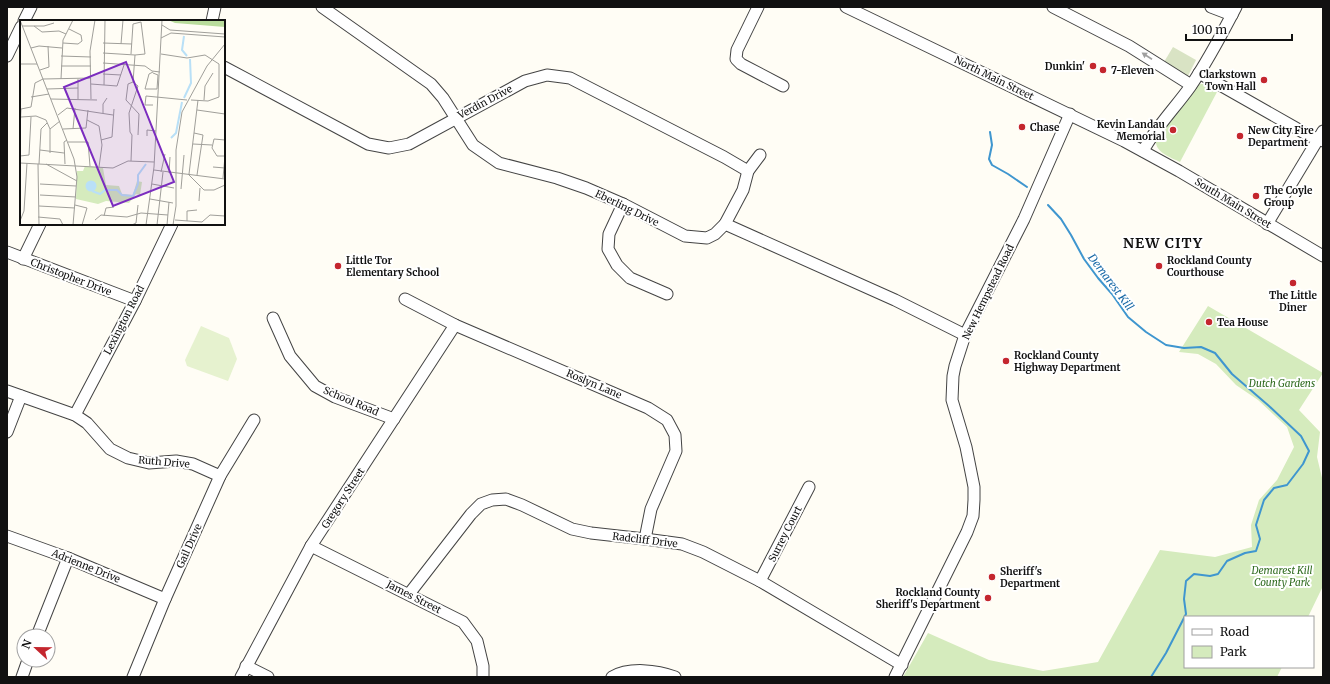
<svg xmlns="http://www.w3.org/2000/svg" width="1330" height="684" viewBox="0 0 1330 684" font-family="Merriweather,serif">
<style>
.green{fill:#d5ebbd}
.cemetery{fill:#d9e3c4}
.pitch{fill:#e6f2cf}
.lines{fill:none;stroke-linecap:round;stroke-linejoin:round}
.stream{stroke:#3f96cf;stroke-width:2}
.minor-casing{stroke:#444;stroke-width:13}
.minor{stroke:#fff;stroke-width:11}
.oneway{fill:#a0a0a0}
.poi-dot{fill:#c4262e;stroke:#fff;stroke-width:1.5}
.labels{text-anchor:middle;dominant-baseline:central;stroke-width:4;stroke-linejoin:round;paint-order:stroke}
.poi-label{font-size:10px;font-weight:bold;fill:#111;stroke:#fff;text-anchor:start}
.street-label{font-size:10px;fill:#111;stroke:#fff}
.park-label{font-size:10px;font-style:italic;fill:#2f6b1f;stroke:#fff}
.water-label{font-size:11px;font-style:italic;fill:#1768a6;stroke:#fff}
.district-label{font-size:14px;font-weight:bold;letter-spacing:1px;fill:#111;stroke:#fff}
.inset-river{fill:none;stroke:#b9e0f7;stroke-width:2}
.inset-road{fill:none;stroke:#a09f9a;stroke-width:1}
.view{fill:#7b2cbf;fill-opacity:0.15;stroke:#7b2cbf;stroke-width:2}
.inset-edge{fill:none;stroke:#111;stroke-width:2}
</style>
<rect width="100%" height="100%" fill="#fffdf5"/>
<g class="green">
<path d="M1201,84h3l13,8 -37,70c-10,-5 -26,-10 -24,-23l42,-54z"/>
<polygon points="1208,306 1323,373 1299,410 1320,432 1317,457 1323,482 1323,586 1308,617 1185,617 1185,667 1282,667 1277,677 903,677 928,633 989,660 1043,671 1098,662 1160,550 1215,557 1252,547 1251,525 1259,500 1277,480 1294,447 1287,427 1258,400 1236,385 1216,364 1198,354 1179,352"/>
</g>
<polygon class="cemetery" points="1173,47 1196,60 1188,76 1164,62"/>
<polygon class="pitch" points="201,326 229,338 237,359 228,381 187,366 185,360"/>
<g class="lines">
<g class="stream">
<polyline points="990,132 992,145 989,159 992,165 1008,174 1027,187"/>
<polyline points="1048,205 1061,219 1071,235 1084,259 1098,278 1112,294 1128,317 1146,332 1166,345 1184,348 1201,347 1215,353 1232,374 1269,406 1301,436 1309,451 1303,464 1287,485 1274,488 1264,500 1256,525 1260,539 1256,551 1245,553 1227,561 1218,574 1210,576 1194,574 1186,581 1184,599 1186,614 1166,653 1151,677"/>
</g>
<g class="minor-casing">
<g id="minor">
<polyline points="322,7 431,84 443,98 473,145 499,163 557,178 586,188 623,204 685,236 707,238 715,234 725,224 895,300 965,335"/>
<polyline points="758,7 737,50 736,59 741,64 783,86"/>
<polyline points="846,7 1124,141 1179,171 1323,256"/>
<polyline points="1053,7 1129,46 1191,85"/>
<polyline points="1211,7 1232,15"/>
<polyline points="24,21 31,7"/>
<polyline points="212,21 215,7"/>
<polyline points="7,56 21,27"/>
<polyline points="224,67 368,144 389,148 409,144 525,81 547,75 570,78 724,157 748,171"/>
<polyline points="1199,73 1308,135 1323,141"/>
<path d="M1143,151c13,-24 32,-43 47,-64 18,-26 32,-53 46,-80"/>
<polyline points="623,204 609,234 608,249 617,265 630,278 667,294"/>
<polyline points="725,224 743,190 748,171 760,155"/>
<polyline points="1267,224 1323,131"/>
<polyline points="7,252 135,301"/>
<polyline points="23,259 40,224"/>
<polyline points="405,299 455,325 648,408 667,420 675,435 676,451 651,509 645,539"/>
<polyline points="273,318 290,356 315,386 335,397 394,419"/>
<polyline points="7,391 75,415 87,423 110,449 128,458 149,463 176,461 193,464 220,476"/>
<polyline points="75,415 135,301 172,224"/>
<polyline points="7,432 21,396"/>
<polyline points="7,536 68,558 165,599"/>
<polyline points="311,546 463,622 477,641 483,666 483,677"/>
<polyline points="760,581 809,487"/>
<polyline points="409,594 471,514 481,504 492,500 506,499 522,505 572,529 591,533 645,539 682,544 703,552 760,581 902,665"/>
<polyline points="37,636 68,558"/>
<polyline points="246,666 268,677"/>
<polyline points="22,677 28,660"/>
<polyline points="133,677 165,599 220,476 254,420"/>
<polyline points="241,677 311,546 455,325"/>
<path d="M612,677c17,-10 45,-7 63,0"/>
<polyline points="895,677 967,532 973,516 974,500 974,487 966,447 952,400 953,376 955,366 965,335 1024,219 1070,114"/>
</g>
</g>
<use href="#minor" class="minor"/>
</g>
<defs><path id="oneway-solid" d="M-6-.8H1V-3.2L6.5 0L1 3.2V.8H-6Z"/></defs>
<use class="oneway" href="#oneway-solid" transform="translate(1147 56) rotate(-147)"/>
<g class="poi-dot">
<circle cx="1093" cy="66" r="4"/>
<circle cx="1103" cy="70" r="4"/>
<circle cx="1264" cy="80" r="4"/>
<circle cx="1022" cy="127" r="4"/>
<circle cx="1173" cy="130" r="4"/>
<circle cx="1240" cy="136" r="4"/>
<circle cx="1256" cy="196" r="4"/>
<circle cx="338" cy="266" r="4"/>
<circle cx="1159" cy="266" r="4"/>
<circle cx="1293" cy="283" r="4"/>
<circle cx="1209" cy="322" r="4"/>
<circle cx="1006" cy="361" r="4"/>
<circle cx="992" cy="577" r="4"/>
<circle cx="988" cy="598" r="4"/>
</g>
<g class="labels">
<g class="poi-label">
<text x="1085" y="66" text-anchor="end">Dunkin'</text>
<text x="1111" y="70">7-Eleven</text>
<text x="1256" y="74" text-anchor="end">Clarkstown<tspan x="1256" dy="12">Town Hall</tspan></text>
<text x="1165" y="124" text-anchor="end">Kevin Landau<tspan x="1165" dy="12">Memorial</tspan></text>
<text x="1030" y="127">Chase</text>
<text x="1248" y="130">New City Fire<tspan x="1248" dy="12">Department</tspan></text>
<text x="1264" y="190">The Coyle<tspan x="1264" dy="12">Group</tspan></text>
<text x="346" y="260">Little Tor<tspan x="346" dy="12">Elementary School</tspan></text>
<text x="1167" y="260">Rockland County<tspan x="1167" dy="12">Courthouse</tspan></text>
<text x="1293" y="295" text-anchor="middle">The Little<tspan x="1293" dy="12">Diner</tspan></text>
<text x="1217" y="322">Tea House</text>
<text x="1014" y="355">Rockland County<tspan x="1014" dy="12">Highway Department</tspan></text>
<text x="1000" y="571">Sheriff's<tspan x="1000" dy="12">Department</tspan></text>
<text x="980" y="592" text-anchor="end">Rockland County<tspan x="980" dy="12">Sheriff's Department</tspan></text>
</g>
<g class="street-label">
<text transform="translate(994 78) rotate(26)">North Main Street</text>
<text transform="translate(485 102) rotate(-28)">Verdin Drive</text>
<text transform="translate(1233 203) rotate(31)">South Main Street</text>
<text transform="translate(627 208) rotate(26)">Eberling Drive</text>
<text transform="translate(71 277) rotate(21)">Christopher Drive</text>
<text transform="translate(988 292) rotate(-64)">New Hempstead Road</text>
<text transform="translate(124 320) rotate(-63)">Lexington Road</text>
<text transform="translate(594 384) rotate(23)">Roslyn Lane</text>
<text transform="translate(351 401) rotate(23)">School Road</text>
<text transform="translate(164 462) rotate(5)">Ruth Drive</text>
<text transform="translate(343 498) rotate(-57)">Gregory Street</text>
<text transform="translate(785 534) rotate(-63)">Surrey Court</text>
<text transform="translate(645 540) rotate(7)">Radcliff Drive</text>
<text transform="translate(189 546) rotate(-66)">Gail Drive</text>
<text transform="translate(86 566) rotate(22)">Adrienne Drive</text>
<text transform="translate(414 597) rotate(27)">James Street</text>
</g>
<g class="park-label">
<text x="1282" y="383">Dutch Gardens</text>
<text x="1282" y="570">Demarest Kill<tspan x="1282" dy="12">County Park</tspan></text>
</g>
<g class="water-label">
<text transform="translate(1111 282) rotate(53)">Demarest Kill</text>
</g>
<g class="district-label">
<text x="1163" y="243">NEW CITY</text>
</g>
</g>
<g transform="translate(20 20)">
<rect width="205" height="205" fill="#fffdf5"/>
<path d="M65,146l18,2 3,17 13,1 3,8 11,1 4,-14 5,1 -2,13 -4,-1 -7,9 -23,-2 -8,3 -22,-5 1,-28h6z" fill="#d5ebbd"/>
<path d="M148,0h57v7l-50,-4z" fill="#b9dc9c"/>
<path d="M65.5 166a5.5 5.5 0 1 1 11 0a5.5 5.5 0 1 1-11 0Z" fill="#b9e0f7"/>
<path class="inset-river" d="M164,16l-2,14 5,6M164,78l7,-15 -1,-24M151,118l5,-5 6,-31M72,171l8,3 5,-4h12l5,5 11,1 5,-12v-9l8,-11"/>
<path class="inset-road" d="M0,0l54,139 3,18 -4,48M142,5l8,5 55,4M2,6h22l10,-3M14,6l8,6 17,-1 7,3M141,18l10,-5 54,4M43,23l15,1 4,-3 -1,-6 -12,-6M83,23l29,1M101,24l2,-24M11,28l8,-2 23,2M83,33l32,2 10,-1 -4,-32 -8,2 -2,30M141,34l26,4 18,-3 14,9v33l-11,4 -17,-1M41,36l30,1M83,43l42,3 7,5 8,1M0,44h17M41,46h30M20,50l9,-3 -1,-21M133,52l-4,2 -4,15h12l1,-14 -5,-2M83,54l18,1M41,59l2,-39 10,-20M58,59v20M113,62l-5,2 -2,16 13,14 -1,21M113,62l2,-27M71,64l26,2 7,-21M84,65l1,-65M27,69l31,-1M11,77l18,-3M31,79l46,1M71,79l-1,-48 5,-31M184,80l1,-14 8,-13M133,85h-8l1,-9 41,4M177,90l28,4M83,93v-9l4,-6M38,95l9,-7 46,7M1,97l15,-1 10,4 4,9v24M67,100l12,6 3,19 -3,22M30,109l10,-8M43,109l23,-1 2,-18M53,109l2,-21M0,110l1,-21 10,-2 4,-24 8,-4 48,-1M174,113l9,2 -6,40M127,116v-6l9,1M81,120l11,-3 2,-28M205,120l-11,-1 -2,9 5,8h8M48,122h20l2,24M173,124l19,1M20,130l24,3M0,136v7l93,5 15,-7 26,1M0,136l9,-1 2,-38M111,141l1,-26 -2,-3 -1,-19 9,-27 -5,-4M18,144l1,61M19,144l2,-35 6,-6M26,144l31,17M45,144l-1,-22 3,-2M193,147l12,1M134,150l71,9M141,152l4,-18M149,153l1,-16M168,154l16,16h10l11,-5M169,154l9,-74M203,158l2,-22M20,164l36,2M132,164l22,4M161,169l3,-34M20,175l36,2M130,179l23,4M179,181l1,-13M55,185l12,3 -5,17M19,186l36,2M84,196l2,-8 8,-1M18,197l22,2 3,6M75,200l6,-5 26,2 14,-4 27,2M155,200l27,2M0,201l4,-10 3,-48M167,201v-10l10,-1M182,202l8,-7 15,1M112,205l4,-2 2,-18M126,205l8,-58 8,-147M137,205l6,-53M147,205l2,-23M153,205l3,-19v-56l6,-38 25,-46 18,-22"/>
<path class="view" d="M106,42l48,120 -61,24 -49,-119z"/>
<rect width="205" height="205" class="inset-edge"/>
</g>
<rect width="1330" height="684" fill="none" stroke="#111111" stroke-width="16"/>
<rect x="1184" y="616" width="130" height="52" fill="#ffffff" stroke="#a0a0a0"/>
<rect x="1192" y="629" width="20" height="6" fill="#ffffff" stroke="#a0a0a0"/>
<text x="1220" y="636" font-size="12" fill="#111111">Road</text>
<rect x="1192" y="646" width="20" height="12" fill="#d5ebbd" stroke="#a0a0a0"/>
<text x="1220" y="656" font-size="12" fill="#111111">Park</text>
<g transform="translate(36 648) rotate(292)"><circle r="19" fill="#ffffff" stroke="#a0a0a0"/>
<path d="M0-3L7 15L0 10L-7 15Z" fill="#c4262e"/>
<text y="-6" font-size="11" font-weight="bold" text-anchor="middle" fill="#111111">N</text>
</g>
<path d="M1186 34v6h106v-6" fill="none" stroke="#111111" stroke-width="2"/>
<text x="1192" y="34" font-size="12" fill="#111111" stroke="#ffffff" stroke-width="3" paint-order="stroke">100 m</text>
</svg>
